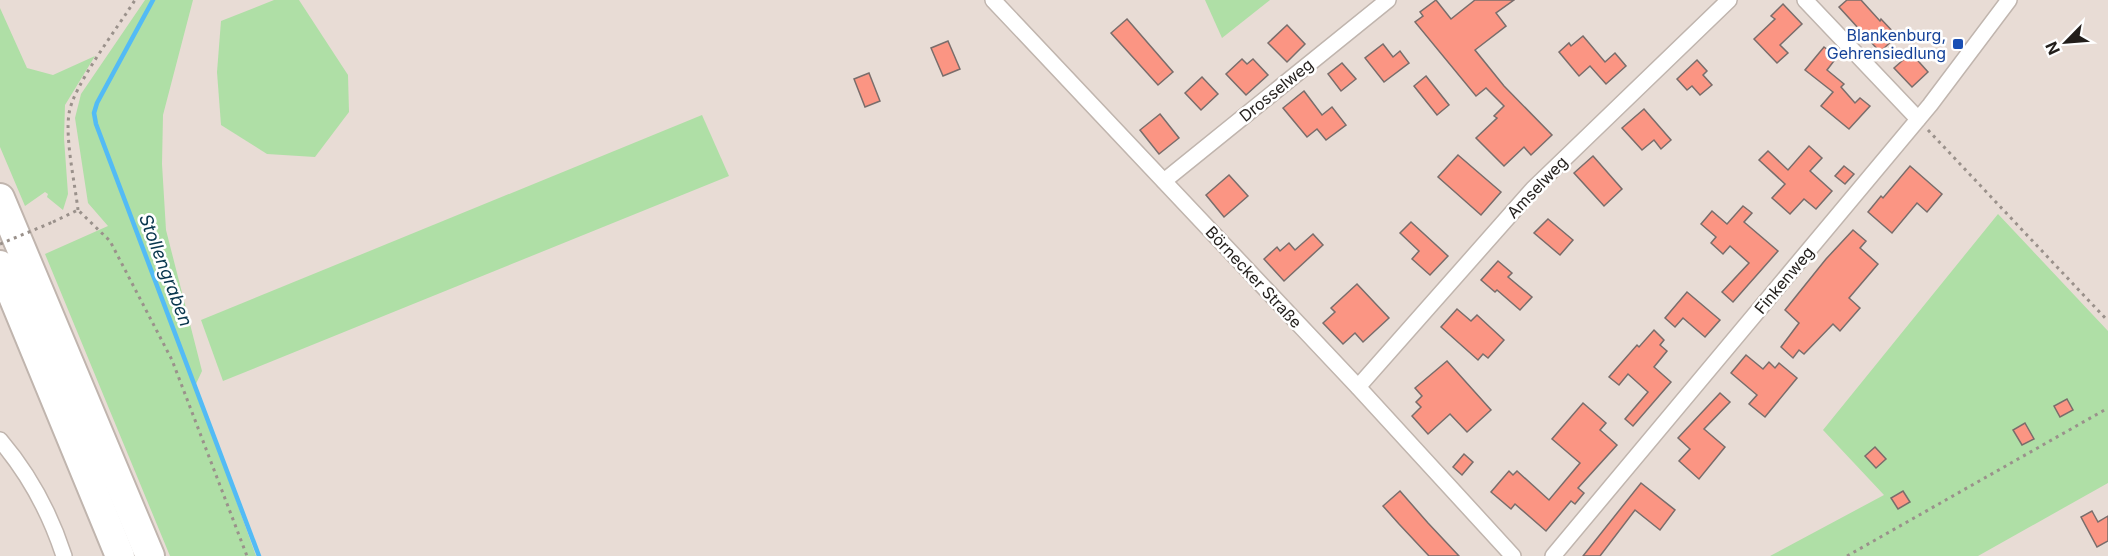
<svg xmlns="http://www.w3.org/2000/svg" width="2108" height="556" viewBox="0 0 2108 556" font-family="Inter,sans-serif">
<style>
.green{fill:#afdfa6}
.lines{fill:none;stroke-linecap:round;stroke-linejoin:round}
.stream{stroke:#53bbf5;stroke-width:4.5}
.building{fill:#fb9583;stroke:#796d6b;stroke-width:1.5}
.street-casing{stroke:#c0b5ae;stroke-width:18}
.highway-casing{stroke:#c0b5ae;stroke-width:32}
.path{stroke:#9a918b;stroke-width:3;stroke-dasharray:3 4.5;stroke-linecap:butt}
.street{stroke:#fff;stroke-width:15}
.highway{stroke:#fff;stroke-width:28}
.path-bridge{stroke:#9a918b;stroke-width:3;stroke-dasharray:3 4.5;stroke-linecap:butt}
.transit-dot{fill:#1a4fb4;stroke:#fff;stroke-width:2}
.labels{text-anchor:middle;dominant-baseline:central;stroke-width:5;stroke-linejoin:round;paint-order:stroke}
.transit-label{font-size:16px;fill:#164399;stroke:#fff;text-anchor:end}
.street-label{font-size:16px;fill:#221e1b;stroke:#fff}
.water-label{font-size:18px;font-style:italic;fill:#08364d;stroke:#fff}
</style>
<rect width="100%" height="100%" fill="#e8dcd5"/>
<g class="green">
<polygon points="145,0 193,0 163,115 162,164 166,230 202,371 195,386 256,556 170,556 45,254 108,226 88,203 75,118 81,94"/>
<polygon points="274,0 299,0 348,75 349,112 315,157 267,154 221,125 217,72 221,21"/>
<polygon points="1205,0 1270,0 1222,38"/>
<polygon points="0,8 27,68 53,75 95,56 65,105 64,138 68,194 63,210 47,197 48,194 45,192 25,206 0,147"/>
<polygon points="702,115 729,176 223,381 201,320"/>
<polygon points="1998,214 2108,331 2108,483 1978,556 1770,556 1884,495 1823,430"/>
</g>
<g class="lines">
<polyline class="stream" points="153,0 97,103 94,113 96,124 259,556"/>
</g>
<g class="building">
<polygon points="1436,0 1451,19 1475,0 1514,0 1496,13 1506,26 1475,50 1504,86 1552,135 1531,155 1524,147 1504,166 1476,138 1497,118 1494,116 1504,106 1486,88 1476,96 1415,22 1423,16 1420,12"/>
<polygon points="1847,0 1861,0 1880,21 1881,19 1897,36 1880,52 1839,7"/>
<polygon points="1783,4 1802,24 1780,45 1788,53 1777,63 1754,39 1775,19 1771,16"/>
<polygon points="1127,19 1173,72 1158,85 1111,33"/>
<polygon points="1287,25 1305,44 1287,62 1268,43"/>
<polygon points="1583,36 1605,62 1615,53 1626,66 1606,84 1590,66 1579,76 1559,52 1569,43 1571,46"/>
<polygon points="948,41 960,69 943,76 931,48"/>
<polygon points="1383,44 1393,57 1400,51 1409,63 1384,82 1365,58"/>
<polygon points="1824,47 1837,57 1827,70 1844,84 1841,87 1855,103 1860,98 1870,106 1849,129 1821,106 1833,92 1805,70"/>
<polygon points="1911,53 1928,72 1912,87 1894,68"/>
<polygon points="1242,59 1247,64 1253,59 1268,75 1246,95 1226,74"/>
<polygon points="1697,60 1707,71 1703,75 1712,85 1700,95 1692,86 1687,90 1677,79"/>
<polygon points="1342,63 1356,79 1341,91 1328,74"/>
<polygon points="869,73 880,101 865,107 854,79"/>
<polygon points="1426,76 1449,105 1437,115 1414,86"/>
<polygon points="1202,77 1218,94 1201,110 1185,93"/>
<polygon points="1304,91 1322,115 1332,107 1346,125 1326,140 1317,129 1307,137 1283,108"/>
<polygon points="1644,109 1671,140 1661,149 1654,140 1642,150 1622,128"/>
<polygon points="1160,114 1179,138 1159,154 1140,130"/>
<polygon points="1809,146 1822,158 1810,171 1832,191 1816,209 1804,199 1790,214 1772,198 1785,184 1759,160 1768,151 1788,170"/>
<polygon points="1458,155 1501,192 1481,215 1438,177"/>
<polygon points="1593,156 1622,189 1604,206 1574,173"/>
<polygon points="1844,166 1854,174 1845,184 1835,176"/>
<polygon points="1910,166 1942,194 1927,212 1917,203 1892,233 1868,212 1881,196 1883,198"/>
<polygon points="1229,175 1248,196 1224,217 1206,195"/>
<polygon points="1743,206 1752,213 1744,222 1778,251 1733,302 1722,292 1749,263 1730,246 1723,254 1711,243 1716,237 1701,224 1712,211 1727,224"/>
<polygon points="1548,219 1573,240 1560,255 1534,233"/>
<polygon points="1411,222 1448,256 1430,275 1412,259 1419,251 1400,233"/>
<polygon points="1853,230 1866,241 1860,248 1878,264 1849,298 1860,308 1840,331 1833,324 1804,354 1799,350 1793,358 1781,347 1799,323 1785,310 1826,259"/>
<polygon points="1313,234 1323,245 1284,281 1264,259 1277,247 1280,251 1289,243 1295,250"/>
<polygon points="1498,261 1512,273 1508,277 1532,297 1520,310 1497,290 1495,292 1481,280"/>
<polygon points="1357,284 1389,318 1363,342 1355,333 1343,344 1323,323 1335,312 1331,308"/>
<polygon points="1687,292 1720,320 1705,337 1683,318 1675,327 1665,318"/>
<polygon points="1457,309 1471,321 1477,315 1504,340 1488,358 1483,354 1478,360 1441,327"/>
<polygon points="1654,330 1664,340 1660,345 1667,351 1654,367 1671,382 1633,426 1625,419 1648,392 1628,374 1619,385 1609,377 1637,345 1639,347"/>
<polygon points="1746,355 1763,369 1769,362 1775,368 1779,363 1797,378 1765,417 1749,404 1757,395 1731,373"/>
<polygon points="1447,361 1491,410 1467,432 1450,414 1428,434 1412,416 1421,407 1416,402 1422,396 1415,388"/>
<polygon points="1720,393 1730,402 1704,429 1725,447 1699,479 1679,461 1690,449 1678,438"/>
<polygon points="2067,399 2073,410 2060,417 2054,406"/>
<polygon points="1583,403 1606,423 1600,430 1617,445 1578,488 1584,493 1575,504 1571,501 1546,531 1515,504 1511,509 1491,492 1509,471 1513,475 1517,471 1549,500 1580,463 1552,439"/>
<polygon points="2025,423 2034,439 2022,445 2013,430"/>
<polygon points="1875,447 1886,459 1876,468 1865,456"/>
<polygon points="1464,454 1473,462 1462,475 1453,467"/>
<polygon points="1641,483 1675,510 1660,530 1635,510 1600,556 1583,556"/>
<polygon points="1400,491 1428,523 1459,556 1429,556 1399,524 1383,506"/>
<polygon points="1903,491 1910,502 1898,509 1891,498"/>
<polygon points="2092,511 2098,522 2108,516 2108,541 2097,547 2081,517"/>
</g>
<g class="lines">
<g class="street-casing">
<g id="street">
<polyline points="993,0 1358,387 1513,556"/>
<polyline points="1805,0 1918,119"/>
<polyline points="1164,181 1388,0"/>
<polyline points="1358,387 1533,189 1729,0"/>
<path d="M0,440c29,34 50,73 64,116"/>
<polyline points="1553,556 1930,105 2009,0"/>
</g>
</g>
<g class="highway-casing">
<g id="highway">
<polyline points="0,198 150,556"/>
<polyline points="0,265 120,556"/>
</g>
</g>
<g class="path">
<polyline points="1928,130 2108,321"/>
<path d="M78,210c-3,-26 -13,-71 -9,-96 3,-27 50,-88 66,-114"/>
<polyline points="53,222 78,210 110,241 172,360 247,556"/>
<polyline points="1847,556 2108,408"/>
</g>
<use href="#street" class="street"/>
<use href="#highway" class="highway"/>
<polyline class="path-bridge" points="0,244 53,222"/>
</g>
<rect class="transit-dot" x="1952" y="38" width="12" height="12" rx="3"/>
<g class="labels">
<g class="transit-label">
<text x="1946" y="35">Blankenburg,<tspan x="1946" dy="18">Gehrensiedlung</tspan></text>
</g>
<g class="street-label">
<text transform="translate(1276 90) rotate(-39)">Drosselweg</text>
<text transform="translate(1537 187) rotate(-46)">Amselweg</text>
<text transform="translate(1254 277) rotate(47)">Börnecker Straße</text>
<text transform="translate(1784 280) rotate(-50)">Finkenweg</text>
</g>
<g class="water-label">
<text transform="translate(166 270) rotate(69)">Stollengraben</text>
</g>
</g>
<g transform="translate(2066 42) rotate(245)" stroke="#ffffff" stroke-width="4.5" paint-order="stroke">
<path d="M0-4.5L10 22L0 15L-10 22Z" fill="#221e1b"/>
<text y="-9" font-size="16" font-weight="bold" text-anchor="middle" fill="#221e1b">N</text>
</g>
</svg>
